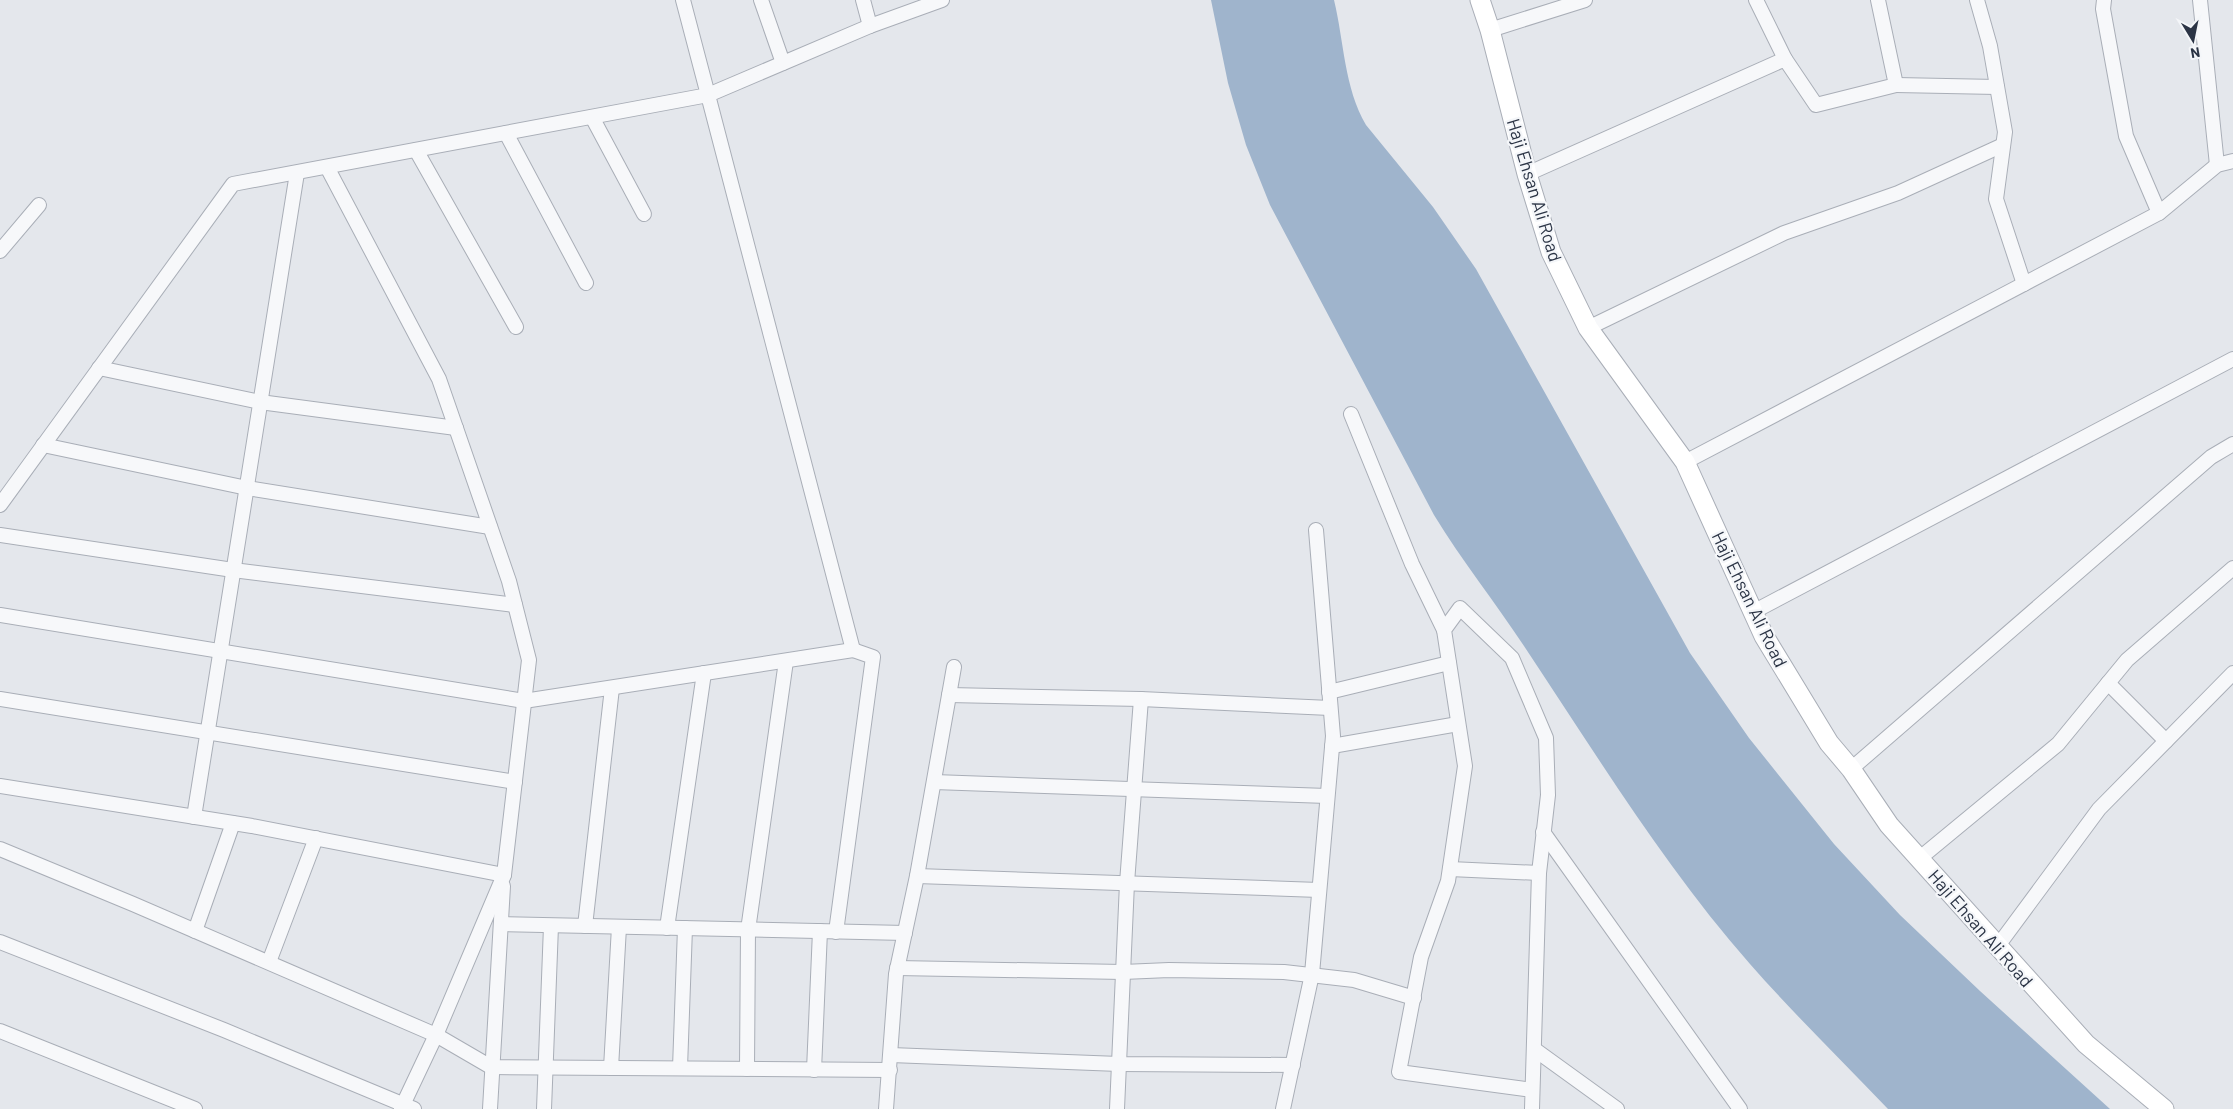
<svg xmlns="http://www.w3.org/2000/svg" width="2233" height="1109" viewBox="0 0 2233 1109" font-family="Barlow,sans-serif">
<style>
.water{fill:#9fb4cc}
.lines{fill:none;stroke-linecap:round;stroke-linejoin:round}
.street-casing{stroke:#a9aeb7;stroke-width:16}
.secondary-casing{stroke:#a9aeb7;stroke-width:21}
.street{stroke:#f7f8fa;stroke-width:14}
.secondary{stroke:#fff;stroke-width:19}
.labels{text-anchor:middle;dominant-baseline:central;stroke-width:4.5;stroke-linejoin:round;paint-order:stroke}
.street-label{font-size:18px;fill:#2b3445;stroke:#f4f6f9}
</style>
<rect width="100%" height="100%" fill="#e4e7ec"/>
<path class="water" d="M1211,0h123c10,41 10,88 32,125l67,82 43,62 214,384 59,85 85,106 66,71 80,76 130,118h-222c-46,-48 -94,-95 -138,-145 -86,-98 -154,-210 -226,-318 -29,-44 -62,-85 -90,-131l-164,-310 -24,-60 -18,-62z"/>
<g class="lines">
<g class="street-casing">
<g id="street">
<polyline points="761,0 783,63"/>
<polyline points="863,0 870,26 942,0"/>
<polyline points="1756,0 1785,59"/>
<polyline points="1977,0 1990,46 2005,132 1996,199 2024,284"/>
<polyline points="2104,0 2103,9 2126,136 2159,213 2217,165 2233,161"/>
<polyline points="2200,0 2217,165"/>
<polyline points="1490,30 1585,0"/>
<polyline points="1896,85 1997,87"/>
<polyline points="592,117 644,214"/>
<polyline points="506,133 586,283"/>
<polyline points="416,150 516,327"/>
<polyline points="1527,174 1785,59 1816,105 1896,85 1878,0"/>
<polyline points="0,251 39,205"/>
<polyline points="1588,328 1784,233 1898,193 2003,145"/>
<polyline points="99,368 260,402 456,428"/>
<polyline points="1351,414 1412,564 1444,630"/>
<polyline points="43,445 247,488 490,527"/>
<polyline points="1685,462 2159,213"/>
<polyline points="0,505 233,184 708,95 683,0"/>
<polyline points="0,535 233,570 515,605"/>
<polyline points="1753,612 2233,359"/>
<polyline points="0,615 524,701 853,650 708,95 870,26"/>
<polyline points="2108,683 2166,741"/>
<polyline points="1329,692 1449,663"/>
<polyline points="949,695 1141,699 1330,708"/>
<polyline points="0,699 515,782"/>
<polyline points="1332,746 1458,724"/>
<polyline points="1851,769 2211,457 2233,444"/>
<polyline points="934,782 1327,796"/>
<polyline points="0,786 252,826 504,875 529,660 509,581 439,379 327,167"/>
<polyline points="194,817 297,173"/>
<polyline points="1543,832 1740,1109"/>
<polyline points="0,849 133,904 436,1035 491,1067 890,1070"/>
<polyline points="1920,858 2058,744 2127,660 2233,568"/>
<polyline points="1450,869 1539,873"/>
<polyline points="917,876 1319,890"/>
<polyline points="501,924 905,933"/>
<polyline points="585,926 612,688"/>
<polyline points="667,928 704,673"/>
<polyline points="195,931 233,823"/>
<polyline points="836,932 873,657 853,650"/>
<polyline points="0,942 224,1030 414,1109"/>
<polyline points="1997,947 2099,809 2233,673"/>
<polyline points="269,962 316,838"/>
<polyline points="897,968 1123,972 1169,970 1284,972 1354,980 1414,998"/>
<polyline points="0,1031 195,1109"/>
<polyline points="1534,1049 1617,1109"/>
<polyline points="891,1055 1119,1064 1293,1065"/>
<polyline points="611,1068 619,927"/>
<polyline points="680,1068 685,928"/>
<polyline points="747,1069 748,930 786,661"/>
<polyline points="814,1070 820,931"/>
<polyline points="401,1109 436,1035 504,875"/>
<polyline points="490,1109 503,886"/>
<polyline points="544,1109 551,926"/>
<polyline points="886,1109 896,974 917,876 954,667"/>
<polyline points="1117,1109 1127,883 1141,699"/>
<polyline points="1283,1109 1312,974 1333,736 1316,530"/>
<polyline points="1532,1109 1539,873 1548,795 1546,738 1512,658 1460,608 1444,630 1465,766 1448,881 1421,957 1399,1072 1532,1090"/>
</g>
</g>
<g class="secondary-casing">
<polyline id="secondary" points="1480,0 1490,30 1527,174 1551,252 1588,328 1685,462 1764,636 1829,743 1851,769 1889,825 2086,1044 2164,1109"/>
</g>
<use href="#street" class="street"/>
<use href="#secondary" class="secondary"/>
</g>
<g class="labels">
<g class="street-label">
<text transform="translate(1535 190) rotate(73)">Haji Ehsan Ali Road</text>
<text transform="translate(1750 599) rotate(64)">Haji Ehsan Ali Road</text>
<text transform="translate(1981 928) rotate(49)">Haji Ehsan Ali Road</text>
</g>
</g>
<g transform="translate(2193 40) rotate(170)" stroke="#f4f6f9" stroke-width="4" paint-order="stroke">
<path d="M0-4L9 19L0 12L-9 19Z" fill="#2b3445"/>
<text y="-8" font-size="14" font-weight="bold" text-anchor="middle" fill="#2b3445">N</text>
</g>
</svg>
